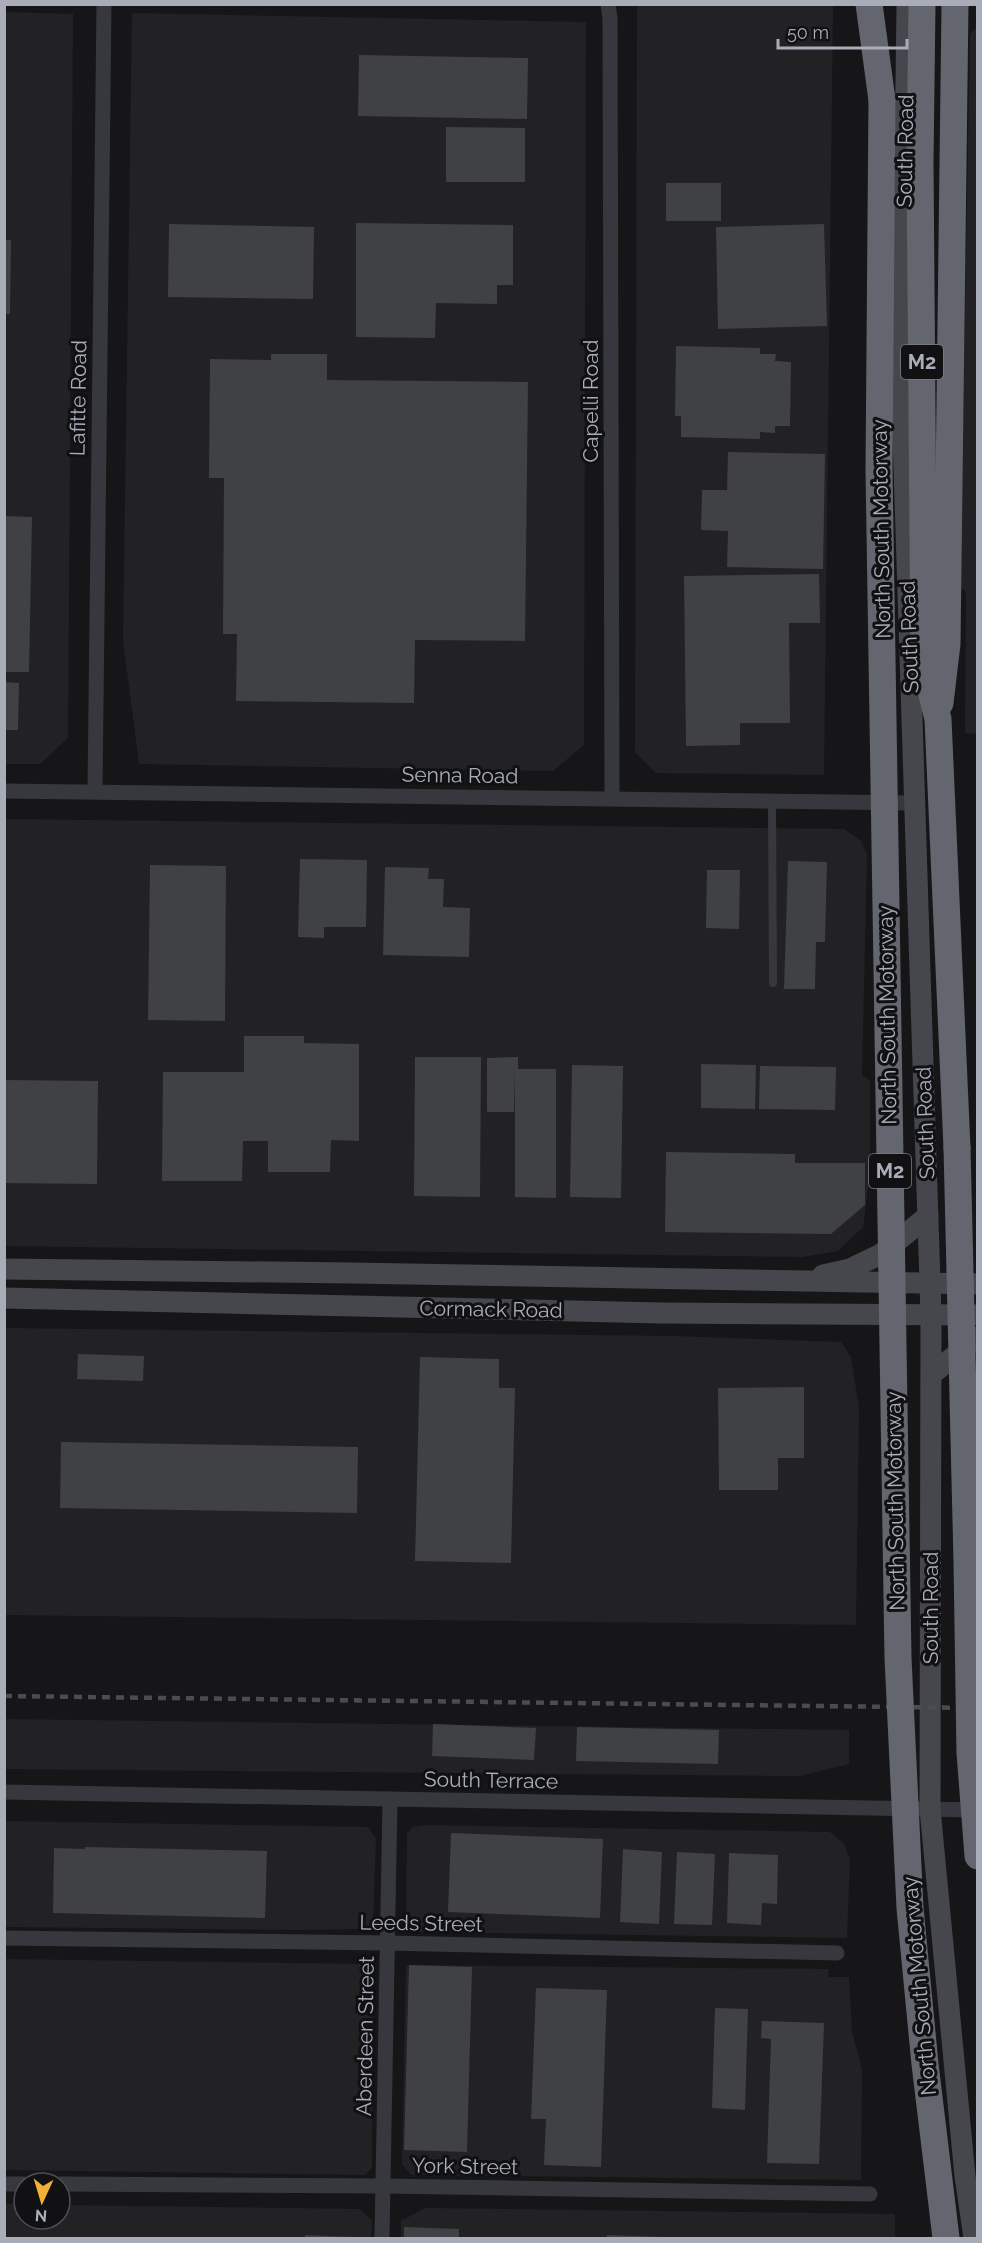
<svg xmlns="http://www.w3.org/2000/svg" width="982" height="2243" viewBox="0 0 982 2243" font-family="Raleway,sans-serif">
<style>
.built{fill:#222225}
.building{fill:#404145}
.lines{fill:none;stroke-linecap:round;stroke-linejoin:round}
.lane{stroke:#37383d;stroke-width:8}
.street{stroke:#37383d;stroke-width:15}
.secondary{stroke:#45474d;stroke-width:21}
.highway{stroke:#63666e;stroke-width:27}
.rail{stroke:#4a4c52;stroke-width:4.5;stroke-dasharray:8 6;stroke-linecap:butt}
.highway-bridge{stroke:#63666e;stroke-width:27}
.labels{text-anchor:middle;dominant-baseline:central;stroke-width:6;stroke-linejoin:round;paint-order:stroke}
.shield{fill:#111113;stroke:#7b7e86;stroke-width:1.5}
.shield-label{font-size:20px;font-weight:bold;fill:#a8adb8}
.street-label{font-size:21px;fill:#a8adb8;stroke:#111113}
</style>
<rect width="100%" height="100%" fill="#161618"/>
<g class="built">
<polygon points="637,5 833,5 824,775 656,773 635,752"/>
<polygon points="5,12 73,14 68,738 40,764 5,764"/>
<polygon points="132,13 586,22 584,745 553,771 139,764 123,640"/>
<polygon points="977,27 977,734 965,733 966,592 960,588 970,34"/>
<polygon points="5,819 844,829 861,841 867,855 862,1075 870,1081 870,1174 863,1227 838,1251 802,1257 5,1246"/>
<polygon points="5,1328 676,1336 841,1342 851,1357 859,1408 856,1625 5,1615"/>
<polygon points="5,1719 849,1730 849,1764 800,1776 5,1769"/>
<polygon points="5,1821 368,1827 376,1839 373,1923 365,1929 300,1930 5,1927"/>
<polygon points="426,1825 830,1832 844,1844 850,1859 847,1938 416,1932 406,1920 407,1834 413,1827"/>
<polygon points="5,1959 365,1964 373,1972 372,2167 365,2175 5,2170"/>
<polygon points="406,1965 829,1969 828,1977 849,1977 852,2031 862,2070 861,2180 411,2175 402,2164"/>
<polygon points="4,2204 24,2204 24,2219 60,2219 60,2205 359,2209 372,2220 371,2238 5,2238"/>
<polygon points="425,2208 895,2214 895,2238 401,2238 401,2221"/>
</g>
<g class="building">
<polygon points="359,55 528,58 527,119 358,116"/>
<polygon points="446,127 525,128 525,182 446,182"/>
<rect x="666" y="183" width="55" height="38"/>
<polygon points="356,223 513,225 513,285 497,285 497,304 436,303 435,338 356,337"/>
<polygon points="169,224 314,227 313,299 168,297"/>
<polygon points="824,224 827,326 718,329 716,227"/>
<polygon points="4,240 11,240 10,314 4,314"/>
<polygon points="676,346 760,348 760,354 776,354 775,361 791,362 790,426 775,426 775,433 760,432 760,439 681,437 681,416 675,416"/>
<polygon points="271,354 327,354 327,380 528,382 525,641 415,640 414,703 236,701 237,634 223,634 224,478 209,478 210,359 271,360"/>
<polygon points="728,452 825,454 823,569 727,567 728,531 701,530 702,490 727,490"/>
<polygon points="4,516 32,517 29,672 4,672"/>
<polygon points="819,574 820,623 789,623 790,723 740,723 740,745 686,746 684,576"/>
<polygon points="4,682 19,683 18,730 4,730"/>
<polygon points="300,859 367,860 366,927 324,927 324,938 298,937"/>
<polygon points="788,861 827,862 825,942 816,942 815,989 784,989"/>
<polygon points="150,865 226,866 225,1021 148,1020"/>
<polygon points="385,867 429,868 428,879 444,879 443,907 470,908 469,957 383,955"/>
<polygon points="707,870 740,870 739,929 706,928"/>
<polygon points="244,1036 304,1036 304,1043 359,1044 359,1141 331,1140 330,1172 268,1172 268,1141 243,1141 242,1181 162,1181 163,1072 244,1072"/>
<polygon points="415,1057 481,1057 480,1197 414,1196"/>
<polygon points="518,1057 518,1069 556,1069 556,1198 515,1197 515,1069 514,1112 487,1112 487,1058"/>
<polygon points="701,1064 756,1065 755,1109 701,1108"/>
<polygon points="572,1065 623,1066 621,1198 570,1197"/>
<polygon points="760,1066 836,1067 835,1110 759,1109"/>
<polygon points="4,1080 98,1081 97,1184 4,1183"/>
<polygon points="666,1152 795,1154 795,1163 865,1163 865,1205 831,1234 665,1232"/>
<polygon points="78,1354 144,1356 143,1381 77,1379"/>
<polygon points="420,1357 499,1359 499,1388 515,1388 511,1563 415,1561"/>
<polygon points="804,1387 804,1458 778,1458 778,1490 719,1490 718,1388"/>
<polygon points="61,1442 358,1447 357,1513 60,1508"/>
<polygon points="433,1724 536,1728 534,1760 432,1756"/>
<polygon points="577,1727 719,1730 718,1764 576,1761"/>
<polygon points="451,1833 603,1839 600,1918 448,1912"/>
<polygon points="85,1847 267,1851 265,1918 53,1913 54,1848 85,1849"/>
<polygon points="623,1849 662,1852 659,1924 620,1922"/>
<polygon points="677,1852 715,1854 712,1925 674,1924"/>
<polygon points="729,1853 778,1855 777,1904 762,1903 761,1925 727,1923"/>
<polygon points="409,1965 472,1967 467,2152 404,2150"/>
<polygon points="536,1988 607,1990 601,2167 544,2165 546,2119 531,2119"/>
<polygon points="715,2008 748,2009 745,2110 712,2108"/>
<polygon points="762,2021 824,2023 819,2164 767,2163 771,2039 761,2038"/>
<polygon points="404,2227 459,2229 459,2238 404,2238"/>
<polygon points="305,2235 353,2237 353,2238 305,2238"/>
<polygon points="607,2235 665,2237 665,2238 607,2238"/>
</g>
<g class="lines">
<polyline class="lane" points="772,802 773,983"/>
<g class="street">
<polyline points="608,4 610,18 612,798"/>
<polyline points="4,791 915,803"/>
<polyline points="95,792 104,4"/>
<polyline points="4,1792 978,1810"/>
<polyline points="4,1938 387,1943 837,1953"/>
<polyline points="4,2184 24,2184"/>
<polyline points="60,2184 383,2186 870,2194"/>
<polyline points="382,2238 390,1799"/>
</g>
<g class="secondary">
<polyline points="907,4 902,405 931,1315 930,1809 965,2176 974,2238"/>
<polyline points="4,1269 352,1273 978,1284"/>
<polyline points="823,1275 850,1269 881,1254 928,1216"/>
<polyline points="4,1298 661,1313 978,1315"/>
<polyline points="932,1374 978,1337"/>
</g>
<g class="highway">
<polyline points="869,4 882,100"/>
<polyline points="922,4 920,162 924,662 938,719 957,1148"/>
<polyline points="940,703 947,644 955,4"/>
</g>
<polyline class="rail" points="4,1696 978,1708"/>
<g class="highway-bridge">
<polyline points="882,100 879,470 898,1658 910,1908 925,2064 946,2238"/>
<polyline points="957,1148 967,1562 970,1753 978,1856"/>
</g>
</g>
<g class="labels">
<g class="shield">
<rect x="901" y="345" width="42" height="34" rx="4.5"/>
<rect x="869" y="1154" width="42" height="34" rx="4.5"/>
</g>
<g class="shield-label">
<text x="922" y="362">M2</text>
<text x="890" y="1171">M2</text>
</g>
<g class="street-label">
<text transform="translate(905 151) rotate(-89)">South Road</text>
<text transform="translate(78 398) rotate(-89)">Lafitte Road</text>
<text transform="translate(590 401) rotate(-90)">Capelli Road</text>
<text transform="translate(881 529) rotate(-91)">North South Motorway</text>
<text transform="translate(909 637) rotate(-92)">South Road</text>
<text transform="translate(460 775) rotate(1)">Senna Road</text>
<text transform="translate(887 1015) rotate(-91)">North South Motorway</text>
<text transform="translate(925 1123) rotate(-92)">South Road</text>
<text transform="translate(491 1309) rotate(1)">Cormack Road</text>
<text transform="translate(895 1501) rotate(-91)">North South Motorway</text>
<text transform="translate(930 1608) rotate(-90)">South Road</text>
<text transform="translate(491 1780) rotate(1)">South Terrace</text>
<text transform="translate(421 1923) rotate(1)">Leeds Street</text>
<text transform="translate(919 1986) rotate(-95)">North South Motorway</text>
<text transform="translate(365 2036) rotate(-89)">Aberdeen Street</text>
<text transform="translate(465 2166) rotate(1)">York Street</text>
</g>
</g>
<rect width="982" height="2243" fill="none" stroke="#a8adb8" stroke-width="12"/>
<g transform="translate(42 2201) rotate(184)"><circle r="28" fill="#111113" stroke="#4d4f55" stroke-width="1.5"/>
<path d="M0-4.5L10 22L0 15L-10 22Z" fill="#f2b134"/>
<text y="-9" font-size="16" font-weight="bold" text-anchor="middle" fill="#a8adb8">N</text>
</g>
<path d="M778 39v9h129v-9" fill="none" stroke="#a8adb8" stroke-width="3"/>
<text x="787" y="39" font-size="18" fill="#a8adb8" stroke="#111113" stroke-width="4.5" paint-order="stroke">50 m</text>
</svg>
